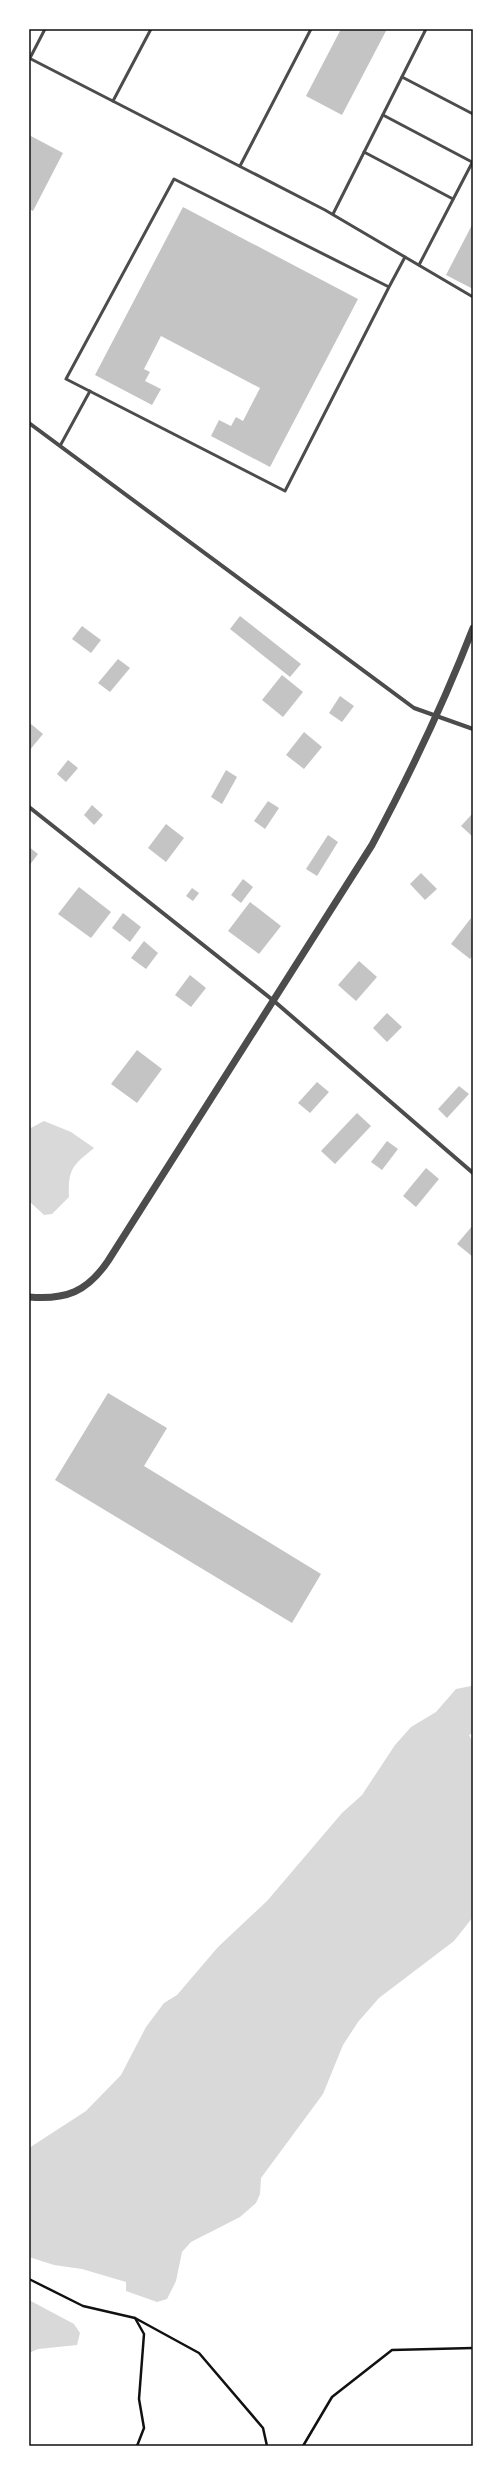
<svg xmlns="http://www.w3.org/2000/svg" width="502" height="2475" viewBox="0 0 502 2475" font-family="Ubuntu,sans-serif">
<style>
.water{fill:#d9d9d9}
.building{fill:#c4c4c4}
.lines{fill:none;stroke-linecap:round;stroke-linejoin:round}
.path{stroke:#111;stroke-width:2.5}
.service{stroke:#4c4c4c;stroke-width:3}
.minor{stroke:#4c4c4c;stroke-width:4}
.tertiary{stroke:#4c4c4c;stroke-width:7}
.neatline{fill:none;stroke:#111;stroke-width:1.5}
</style>
<rect width="100%" height="100%" fill="#fff"/>
<g class="water">
<path d="M44,1121l27,11 23,16c-22,18 -26,21 -25,49l-17,17 -8,1 -15,-14v-72z"/>
<polygon points="473,1683 473,1733 469,1735 473,1743 473,1917 454,1941 379,1998 358,2022 343,2045 323,2094 261,2178 260,2194 256,2203 240,2217 191,2242 182,2252 176,2281 167,2299 157,2302 126,2291 126,2282 82,2269 54,2265 29,2257 29,2148 86,2111 121,2075 146,2027 164,2003 177,1995 218,1947 267,1901 342,1813 362,1795 395,1745 411,1727 436,1712 456,1689 471,1686"/>
<polygon points="29,2300 74,2324 80,2333 77,2345 38,2349 29,2353"/>
</g>
<g class="building">
<polygon points="341,29 387,29 342,115 306,96"/>
<polygon points="29,135 63,153 33,211 29,209"/>
<polygon points="183,207 358,299 270,467 211,436 219,420 231,426 236,417 243,421 260,388 161,336 144,369 150,372 145,381 161,389 152,405 95,375"/>
<polygon points="473,223 473,289 446,275"/>
<polygon points="240,616 301,664 290,677 230,629"/>
<polygon points="82,626 101,640 91,653 72,639"/>
<polygon points="118,659 130,668 110,692 98,683"/>
<polygon points="282,675 303,692 283,717 262,700"/>
<polygon points="340,696 354,706 342,722 329,713"/>
<polygon points="31,724 43,734 29,751 29,726"/>
<polygon points="304,732 322,747 304,769 286,755"/>
<polygon points="68,760 78,768 66,782 57,774"/>
<polygon points="226,770 237,777 222,804 211,797"/>
<polygon points="268,801 279,808 265,829 254,821"/>
<polygon points="92,805 103,815 94,825 84,815"/>
<polygon points="473,813 473,837 461,826"/>
<polygon points="166,824 184,838 166,862 148,848"/>
<polygon points="328,835 338,842 317,876 306,869"/>
<polygon points="29,847 38,854 29,866"/>
<polygon points="421,873 437,889 425,900 410,884"/>
<polygon points="243,879 253,887 241,903 231,895"/>
<polygon points="79,887 111,912 91,938 58,914"/>
<polygon points="192,888 199,893 193,901 186,896"/>
<polygon points="250,902 281,926 259,954 228,931"/>
<polygon points="123,913 141,927 130,942 112,928"/>
<polygon points="471,918 473,955 470,959 451,944"/>
<polygon points="144,941 158,953 146,969 131,958"/>
<polygon points="359,961 377,977 356,1001 338,985"/>
<polygon points="190,975 206,988 191,1007 175,995"/>
<polygon points="387,1013 402,1027 387,1042 373,1028"/>
<polygon points="137,1050 162,1069 137,1103 111,1084"/>
<polygon points="317,1082 329,1092 310,1113 298,1103"/>
<polygon points="459,1086 469,1094 447,1118 438,1109"/>
<polygon points="357,1113 371,1126 335,1164 321,1151"/>
<polygon points="387,1141 398,1149 382,1170 371,1162"/>
<polygon points="426,1168 439,1179 416,1207 403,1196"/>
<polygon points="473,1225 473,1257 457,1244"/>
<polygon points="108,1393 167,1428 144,1466 321,1574 292,1623 55,1480"/>
</g>
<g class="lines">
<g class="path">
<polyline points="29,2279 83,2306 135,2318 144,2334 139,2399 144,2428 137,2446"/>
<polyline points="135,2318 199,2353 263,2428 267,2446"/>
<polyline points="303,2446 332,2397 392,2350 473,2348"/>
</g>
<g class="service">
<polyline points="29,58 325,210 473,297"/>
<polyline points="30,58 45,29"/>
<polyline points="402,77 473,114"/>
<polyline points="113,101 151,29"/>
<polyline points="383,115 472,162"/>
<polyline points="364,152 453,199"/>
<polyline points="240,166 311,29"/>
<polyline points="333,214 426,29"/>
<polyline points="419,265 473,161"/>
<polyline points="389,287 174,179 66,379 285,491 389,287 405,257"/>
<polyline points="60,446 90,391"/>
</g>
<g class="minor">
<polyline points="29,423 414,708 473,729"/>
<polyline points="29,807 274,1001 473,1173"/>
</g>
<path class="tertiary" d="M29,1297c37,3 58,-5 79,-36l264,-416c38,-71 72,-142 101,-217"/>
</g>
<rect width="502" height="2475" fill="none" stroke="#ffffff" stroke-width="60"/>
<rect x="30" y="30" width="442" height="2415" class="neatline"/>
</svg>
